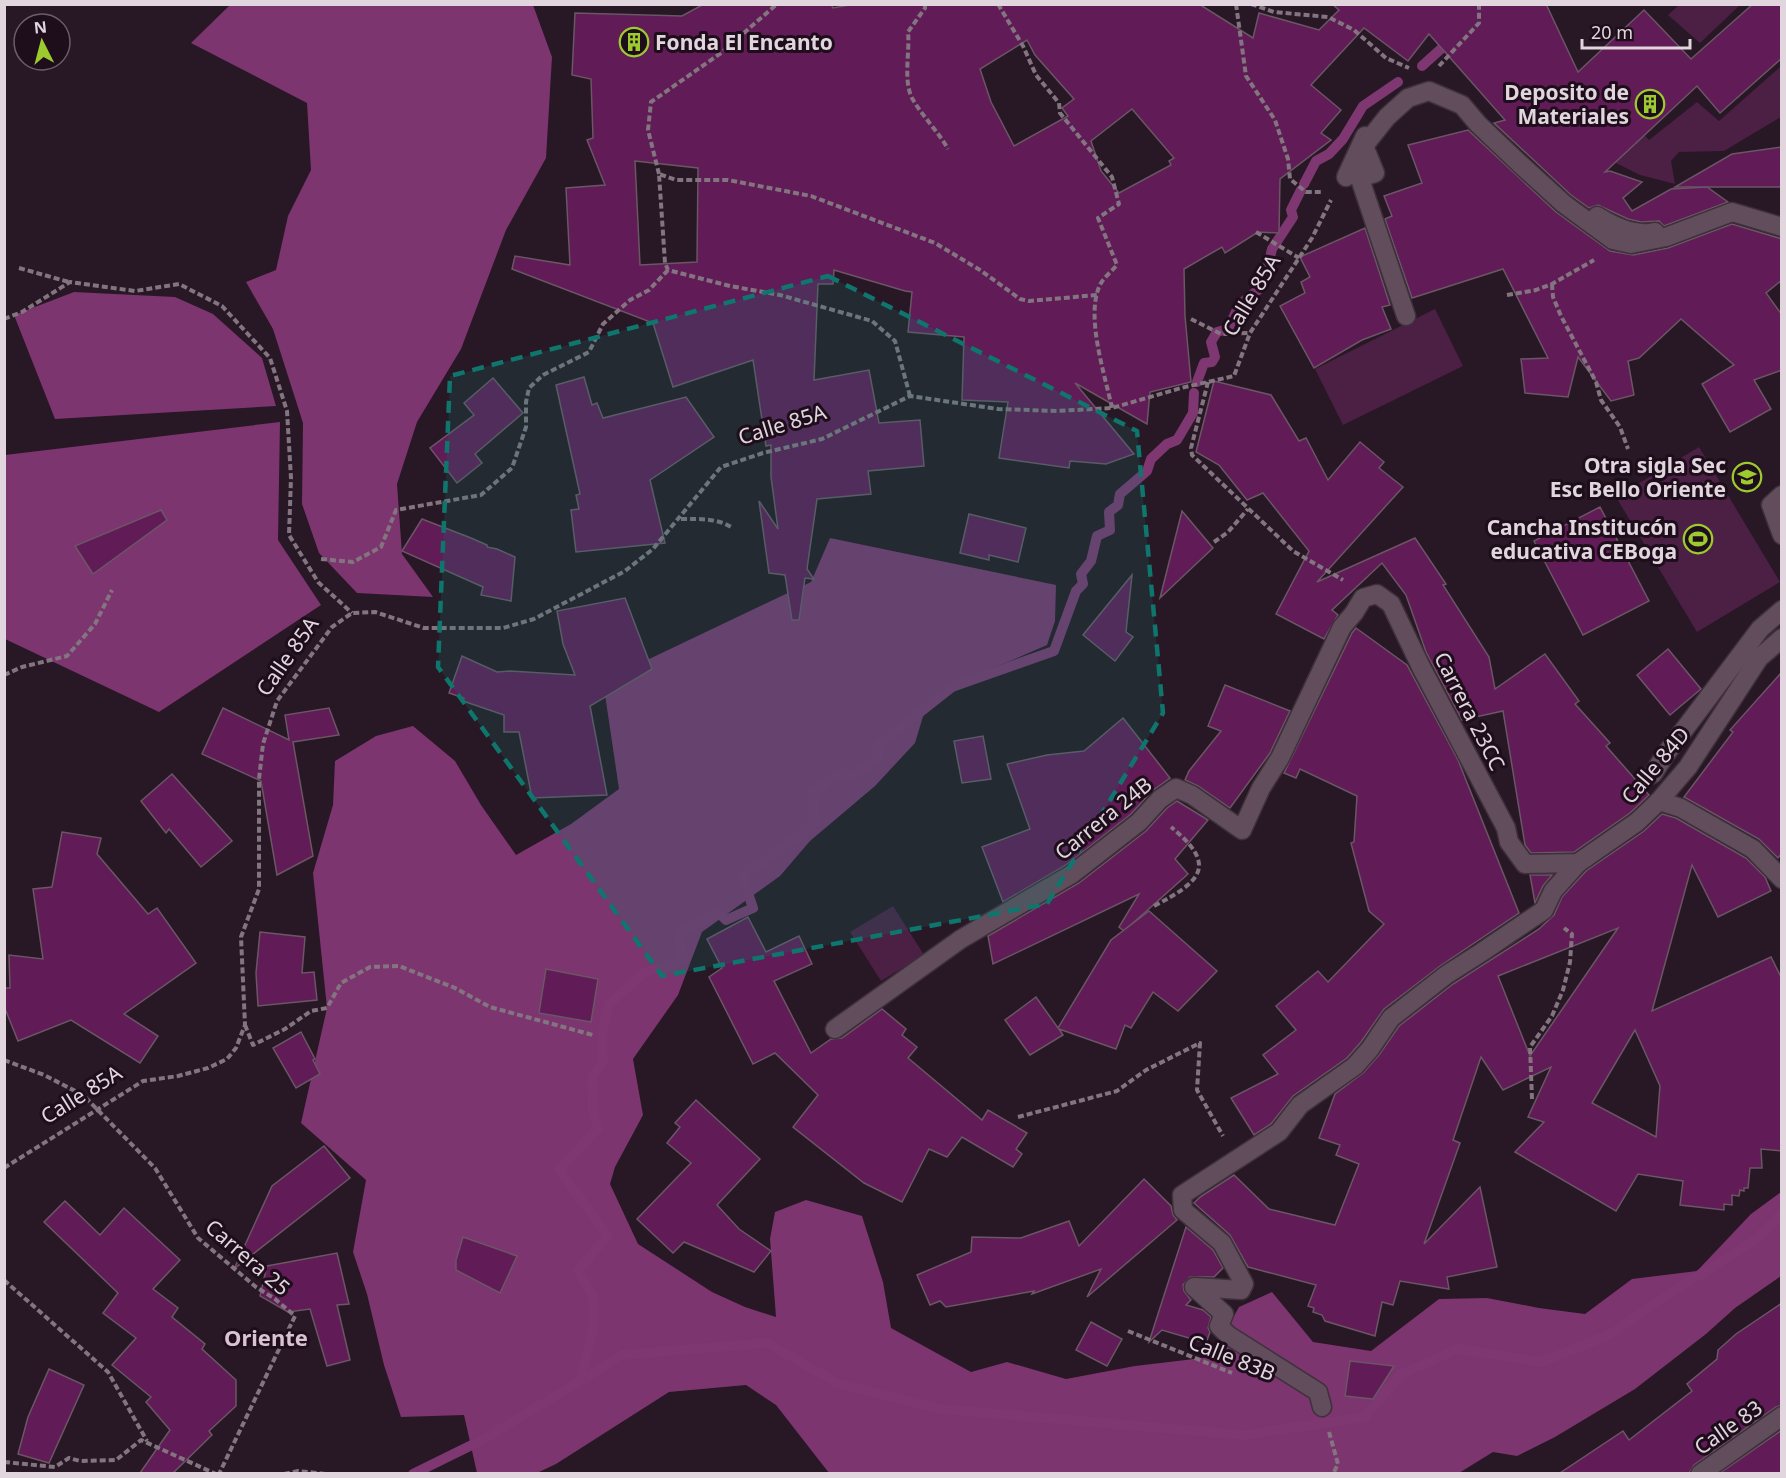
<svg xmlns="http://www.w3.org/2000/svg" width="1786" height="1478" viewBox="0 0 1786 1478" font-family="'Noto Sans',sans-serif">
<style>
.green{fill:#4c1f44}
.forest{fill:#7c356f}
.lines{fill:none;stroke-linecap:round;stroke-linejoin:round}
.stream{stroke:#7e3771;stroke-width:10}
.building{fill:#611b56;stroke:#6a5665;stroke-width:1.5;fill-rule:evenodd}
.minor-casing{stroke:#3e313b;stroke-width:21}
.path{stroke:#837580;stroke-width:4;stroke-dasharray:6 3;stroke-linecap:butt}
.minor{stroke:#614d5c;stroke-width:18}
.marked{fill:#0f766e;fill-opacity:0.2;stroke:#0f766e;stroke-width:4.5;stroke-dasharray:12 8;stroke-linejoin:round}
.labels{text-anchor:middle;dominant-baseline:central;stroke-width:6;stroke-linejoin:round;paint-order:stroke}
.poi-label{font-size:21px;font-weight:bold;fill:#e1d5de;stroke:#1e0e1b;text-anchor:end}
.street-label{font-size:21px;fill:#e1d5de;stroke:#1e0e1b}
.neighbourhood-label{font-size:22px;font-weight:bold;fill:#d9c2d3;stroke:#1e0e1b}
</style>
<rect width="100%" height="100%" fill="#281724"/>
<g class="green">
<polygon points="1679,5 1679,4 1740,5 1700,43 1668,15"/>
<polygon points="1781,66 1781,117 1724,151 1679,152 1671,161 1675,184 1640,175 1614,162 1626,116 1649,140 1697,102 1719,121"/>
<polygon points="1435,309 1463,366 1343,425 1315,369"/>
<polygon points="1699,447 1780,582 1697,632 1616,497"/>
<polygon points="893,906 924,955 881,981 850,932"/>
</g>
<g class="forest">
<polygon points="230,5 533,5 552,57 546,158 506,230 461,349 417,422 397,484 402,554 433,597 357,593 319,553 302,504 303,423 273,329 246,282 276,270 288,216 311,170 307,103 191,43"/>
<polygon points="74,292 175,297 213,314 262,358 276,406 55,419 14,315"/>
<polygon points="280,422 278,540 321,605 159,712 5,639 5,455"/>
<polygon points="830,538 1056,585 1055,621 1047,645 1008,662 960,680 928,700 915,743 875,786 810,841 780,876 702,932 678,995 633,1059 643,1115 615,1167 610,1184 638,1244 712,1292 745,1307 776,1317 770,1239 775,1212 806,1200 862,1216 883,1282 891,1328 971,1372 1007,1362 1066,1379 1135,1366 1211,1357 1239,1307 1272,1292 1313,1342 1371,1351 1439,1299 1487,1298 1539,1308 1585,1314 1632,1279 1697,1271 1751,1214 1781,1192 1781,1276 1735,1308 1706,1334 1635,1389 1555,1437 1517,1456 1493,1452 1459,1473 829,1473 776,1405 746,1385 669,1392 556,1464 537,1473 477,1473 464,1415 401,1417 384,1365 367,1294 353,1252 366,1180 301,1123 327,1008 313,873 333,805 335,761 376,736 413,726 455,761 481,805 516,855 571,824 619,789 603,681 811,582"/>
</g>
<g class="lines">
<g class="stream">
<polyline points="1422,66 1452,39"/>
<polyline points="1304,184 1316,161 1329,154 1343,139 1363,106 1398,82"/>
<polyline points="1197,382 1204,363 1212,362 1215,357 1211,342 1217,332 1228,329 1239,305 1263,286 1272,249 1293,217 1291,210 1301,190"/>
<polyline points="580,1381 622,1355 767,1343 837,1383 941,1409 1245,1435 1365,1417 1400,1375 1457,1349 1542,1362 1611,1334 1661,1299 1754,1241 1782,1213"/>
<polyline points="413,1474 486,1438 580,1381 594,1326 593,1297 578,1270 608,1236 559,1170 598,1128 593,1111 592,1077 603,1061 602,1033 609,1004 645,972 684,961 678,934 718,912 726,920 753,908 742,875 800,836 815,821 812,792 840,773 852,776 877,759 877,746 952,687 1054,651 1076,591 1083,584 1081,574 1091,561 1097,536 1110,530 1109,512 1118,505 1120,494 1147,471 1151,459 1167,444 1177,440 1193,413 1194,393"/>
</g>
</g>
<g class="building">
<path d="M704,4h127l2,4 22,-4h344l54,34 6,-25 60,17 20,-20 -7,-6h214l32,68 66,-62 47,49 62,-55h29v54l-62,55 -23,-27 -92,86 5,-1 32,11 -19,16 9,13 39,-22 36,-2 21,15 -64,24 -5,-5 -18,1 -13,-3 -30,-14 -9,3 -18,-13 -77,-72 11,-3 -76,-86 -21,27 -44,-33 -53,57 30,25 -20,23 10,7 -51,39 -1,54 -21,-1 -33,21 -3,-6 -38,22 1,47 6,66 -41,10 -3,32 -72,-41 59,71 -28,10 -36,-3 -1,7 -70,-10 9,-56 -46,-2 2,-63 -56,-5 4,-40 -7,-1 -71,-21 -1,14h-15l-4,96 55,-10 10,53 41,-3 4,46 -56,5 3,23 -54,5 -10,70 7,10 -9,-1 -6,42h-7l-7,-45 -16,-2 -10,-72 19,28 -7,-52v-32l-5,1 -13,-86 -80,27 -20,-64 -141,-54 3,-13 55,9 -4,-77 39,-3 -18,-45 6,-2 -2,-59 -19,-4 3,-62 107,3zM1027,40l8,15 39,44 -12,9 6,8 -54,30 -23,-44 -11,-33zM1132,109l42,49 -5,3 2,4 -52,28 -18,-22 -10,-30zM635,161l63,7 -1,94 -57,3z"/>
<polygon points="1468,130 1556,212 1610,251 1633,255 1668,248 1732,224 1782,239 1782,280 1766,293 1782,315 1782,370 1754,380 1771,409 1730,432 1702,384 1734,365 1681,319 1639,358 1628,361 1634,395 1611,401 1578,357 1568,397 1525,393 1521,359 1548,358 1503,269 1412,298 1385,219 1392,216 1384,196 1422,183 1408,145"/>
<polygon points="1782,147 1782,187 1675,187 1732,154"/>
<polygon points="1365,228 1390,305 1382,307 1391,329 1362,340 1314,368 1280,306 1305,293 1301,282 1310,277 1300,257"/>
<polygon points="584,377 592,405 597,403 603,418 686,397 714,437 650,480 665,543 576,552 571,510 579,509 576,495 580,494 556,385"/>
<polygon points="493,378 523,413 475,454 482,463 457,483 430,448 474,415 464,403"/>
<polygon points="1214,381 1271,395 1299,441 1306,438 1328,480 1360,442 1384,462 1379,468 1403,487 1317,582 1415,538 1446,584 1443,585 1489,657 1495,689 1545,654 1579,701 1575,704 1610,743 1606,746 1649,795 1630,813 1574,852 1531,853 1525,845 1503,711 1462,720 1426,652 1406,595 1382,563 1332,610 1338,615 1324,639 1276,614 1309,551 1263,493 1247,500 1219,465 1196,452"/>
<polygon points="1600,507 1649,601 1583,635 1534,541"/>
<polygon points="161,510 167,520 93,574 75,546"/>
<polygon points="1182,511 1213,548 1160,598"/>
<polygon points="969,514 1026,528 1018,562 989,555 989,560 960,553"/>
<polygon points="422,519 471,538 487,545 487,547 497,549 515,557 511,601 481,595 483,587 402,551"/>
<polygon points="1132,575 1126,632 1133,637 1115,661 1083,635"/>
<polygon points="625,598 652,669 590,706 607,795 532,798 519,732 504,732 504,715 463,701 464,698 449,693 462,656 497,672 510,671 575,675 563,644 557,611"/>
<polygon points="1356,628 1407,665 1458,760 1519,913 1440,966 1384,1009 1361,1042 1347,1058 1293,1096 1271,1124 1254,1135 1231,1098 1278,1074 1263,1055 1296,1030 1276,1006 1318,971 1328,982 1384,924 1369,911 1351,843 1354,842 1357,796 1300,769 1296,778 1284,773 1352,633"/>
<polygon points="1668,649 1701,689 1670,715 1637,675"/>
<polygon points="1782,672 1782,853 1778,858 1759,839 1684,797 1733,732 1730,730"/>
<polygon points="1225,685 1290,711 1270,753 1230,808 1198,786 1185,780 1189,771 1221,731 1208,726"/>
<polygon points="223,708 289,740 285,715 329,708 339,735 293,742 313,856 277,875 261,781 202,754"/>
<polygon points="1123,718 1170,778 1152,791 1131,814 1066,865 1003,902 982,847 1030,829 1007,764 1047,755 1084,751"/>
<polygon points="983,736 991,779 962,783 954,741"/>
<polygon points="172,774 232,841 201,867 169,829 166,833 141,801"/>
<polygon points="1177,801 1208,820 1175,859 1188,874 1124,931 1119,927 1139,894 993,964 988,936 1079,883 1146,831 1167,808"/>
<path d="M1662,814l14,4 70,40 19,19 6,14 -53,26 -26,-52 -40,146 119,-54 11,22v172l-21,-2 1,19h-12l-2,20h-4v3l-4,-1 -1,6 -7,-1v10l-8,-1v6l-44,-5 3,-24 -45,-7 -22,37 -101,-59 29,-30 -16,-5 23,-50 -48,23 -22,-33 -28,83 7,3 -36,101 56,-57 17,80 -50,10 2,12 -49,-8 -7,24 -11,-3 -7,34 -50,-15 -3,-6 -9,-3 1,-4 -6,-2 8,-21 -68,-18 -18,-32 -36,-32 6,-6 34,-22 35,34 66,16 24,-61 -23,-9 4,-10 -21,-7 16,-44 28,-21 16,-18 20,-29 54,-42 86,-55 15,-14 8,-18 24,-26 58,-40zM1618,928l-88,128 -32,-80zM1635,1030l25,56 -4,51 -64,-34z"/>
<polygon points="62,832 101,838 97,854 148,914 157,908 196,963 124,1014 158,1036 140,1063 71,1020 18,1041 4,1006 4,988 10,988 9,955 43,959 33,889 52,887"/>
<polygon points="1530,875 1552,875 1543,886 1535,903"/>
<polygon points="1149,911 1217,971 1178,1011 1153,992 1131,1028 1125,1025 1116,1049 1059,1029 1063,1035 1030,1055 1005,1020 1036,997 1058,1028 1111,940"/>
<polygon points="748,917 766,952 799,936 812,964 774,981 811,1053 831,1039 842,1038 882,1009 906,1029 902,1035 917,1047 908,1058 982,1120 988,1110 1027,1133 1016,1149 1022,1154 1013,1167 962,1137 947,1157 929,1149 902,1202 864,1183 793,1127 818,1095 775,1053 753,1064 709,977 722,968 707,939"/>
<polygon points="260,932 305,937 302,973 314,972 317,1000 258,1006 256,973"/>
<polygon points="546,969 598,979 591,1022 539,1013"/>
<polygon points="301,1032 315,1059 313,1060 320,1074 296,1088 273,1048"/>
<polygon points="696,1100 760,1159 717,1205 739,1229 771,1251 754,1272 684,1242 673,1253 637,1219 691,1163 667,1143 680,1127 675,1123"/>
<polygon points="324,1146 350,1178 234,1269 272,1186"/>
<polygon points="1144,1179 1171,1206 1173,1215 1177,1220 1087,1297 1101,1269 1032,1294 1034,1291 946,1307 940,1301 930,1305 917,1275 971,1252 972,1237 1021,1238 1069,1221 1079,1246"/>
<polygon points="65,1201 100,1235 124,1208 180,1260 153,1289 178,1308 172,1317 205,1344 202,1349 236,1380 236,1406 209,1431 212,1435 173,1473 140,1473 170,1430 146,1402 151,1397 112,1365 136,1338 103,1313 118,1293 44,1222"/>
<polygon points="1186,1227 1213,1250 1223,1268 1214,1277 1190,1277 1183,1285 1184,1291 1191,1300 1186,1305 1203,1310 1211,1317 1208,1328 1210,1332 1206,1343 1162,1330 1149,1342"/>
<polygon points="463,1237 517,1256 500,1293 456,1270 456,1260"/>
<polygon points="337,1253 349,1304 337,1305 350,1360 327,1366 310,1309 288,1312 260,1296 267,1266"/>
<polygon points="1782,1303 1782,1405 1776,1407 1694,1465 1689,1473 1560,1473 1623,1431 1629,1440 1692,1391 1687,1384 1717,1359 1718,1350 1736,1334"/>
<polygon points="1091,1322 1122,1339 1107,1366 1076,1350"/>
<polygon points="1350,1361 1394,1366 1373,1399 1345,1396"/>
<polygon points="49,1369 84,1385 49,1463 18,1454 28,1417"/>
<polygon points="1782,1430 1782,1473 1720,1473"/>
</g>
<g class="lines">
<g class="minor-casing">
<g id="minor">
<polyline points="1356,167 1406,316"/>
<polyline points="1346,177 1365,136"/>
<polyline points="1360,178 1375,173 1364,146 1387,117 1408,98 1429,91 1462,105 1478,124 1520,164 1564,204 1613,240 1631,244 1666,237 1732,212 1782,227"/>
<path d="M1597,216c16,10 38,21 58,16"/>
<polyline points="1782,495 1771,505 1782,535"/>
<polyline points="1653,774 1665,755 1760,629 1782,610"/>
<polyline points="1659,801 1681,808 1753,849 1782,879"/>
<polyline points="835,1029 961,939 1072,874 1139,822 1160,799 1176,788 1192,795 1242,830 1261,788 1280,758 1342,627 1354,613 1363,598 1377,594 1391,604 1421,667 1506,828 1509,842 1525,864 1578,863 1637,822 1659,801 1688,767 1759,658 1782,638"/>
<polyline points="1322,1407 1318,1392 1228,1335 1219,1326 1224,1314 1194,1287 1241,1290 1244,1284 1222,1243 1183,1210 1182,1195 1279,1132 1300,1105 1355,1066 1370,1049 1391,1018 1446,975 1482,952 1544,910 1553,891 1578,863"/>
<polyline points="1700,1474 1782,1416"/>
</g>
</g>
<g class="path">
<path d="M925,4v4l-17,24c2,20 -5,48 4,66 10,18 26,33 36,51"/>
<path d="M998,4l25,42 13,29 23,28 1,10 52,64 7,27 -21,14 19,47c-6,7 -15,14 -18,22 -13,32 6,88 13,121"/>
<polyline points="1236,4 1246,76 1275,120 1288,159 1290,179 1306,192 1323,192"/>
<polyline points="1251,4 1274,12 1328,17 1354,30 1386,58 1409,68"/>
<polyline points="1439,66 1479,23 1479,4"/>
<polyline points="659,174 648,130 651,102 721,53 777,4"/>
<polyline points="1256,232 1299,258"/>
<polyline points="19,268 69,282"/>
<polyline points="1552,284 1553,297 1561,316 1596,382 1601,400 1620,427 1628,449"/>
<polyline points="1507,295 1536,290 1552,284 1594,260"/>
<polyline points="4,319 22,312 70,282 135,291 179,284 222,306 270,358 287,411 291,478 289,535 318,582 352,613"/>
<polyline points="1191,319 1221,334 1250,333"/>
<polyline points="1208,382 1191,448 1192,455 1293,551 1343,580"/>
<polyline points="910,396 895,341 872,321 780,295 730,286 668,270 665,263 659,174 676,180 728,180 811,196 935,243 980,270 1020,299 1029,301 1097,295"/>
<path d="M681,519c19,0 36,-1 52,9"/>
<polyline points="1214,542 1228,532 1248,509"/>
<polyline points="321,559 353,562 381,547 396,510 481,495 512,468 526,427 526,402 529,388 543,375 589,352 603,324 630,300 649,290 668,270"/>
<polyline points="4,675 22,667 67,656 95,624 112,590"/>
<path d="M1154,906c46,-24 65,-40 17,-79"/>
<polyline points="245,1025 253,1045 285,1029 311,1011 327,1008 341,983 370,967 399,966 455,988 490,1007 593,1035"/>
<polyline points="4,1060 44,1075 83,1095 155,1168 198,1238 256,1287 275,1299 295,1316 219,1474"/>
<polyline points="1532,1099 1530,1047 1552,1016 1563,990 1570,962 1572,934 1564,928"/>
<polyline points="1018,1117 1117,1091 1146,1070 1200,1043 1197,1090 1223,1136"/>
<polyline points="4,1168 143,1081 178,1076 208,1068 227,1059 236,1048 245,1025 241,937 259,889 259,779 263,744 277,701 332,627 352,613 375,612 424,628 503,628 534,619 625,571 653,549 721,467 763,453 822,439 910,396 998,409 1057,411 1112,408 1181,388 1234,376 1250,333 1312,238 1331,200"/>
<polyline points="4,1280 108,1372 147,1441"/>
<polyline points="1128,1331 1232,1373"/>
<polyline points="1329,1432 1338,1464 1333,1474"/>
<polyline points="4,1462 55,1467 69,1458 80,1461 116,1460 141,1440 216,1474"/>
<polyline points="284,1474 298,1471 326,1474"/>
</g>
<use href="#minor" class="minor"/>
</g>
<path class="marked" d="M828,276l309,155 26,282 -116,191 -385,72 -224,-309 12,-291z"/>
<defs>
<g id="building-ring" transform="scale(1.5)"><circle r="9.5" fill="#1e0e1b" stroke="#9dca2f" stroke-width="1.5"/><path d="M-4-6H4V6H1V3H-1V6H-4ZM-2.5-4.3h1.7v1.8h-1.7ZM.8-4.3h1.7v1.8H.8ZM-2.5-1h1.7V.8h-1.7ZM.8-1h1.7V.8H.8Z" fill="#9dca2f"/></g>
<g id="school-ring" transform="scale(1.5)"><circle r="9.5" fill="#1e0e1b" stroke="#9dca2f" stroke-width="1.5"/><path d="M0-5L7-2L0 1L-7-2ZM-4 1L0 2.5L4 1V4Q0 6-4 4Z" fill="#9dca2f"/></g>
<g id="stadium-ring" transform="scale(1.5)"><circle r="9.5" fill="#1e0e1b" stroke="#9dca2f" stroke-width="1.5"/><path d="M0-5a6.5 5 0 1 0 0 10a6.5 5 0 1 0 0-10ZM-3.5-1.8h7v3.6h-7Z" fill="#9dca2f"/></g>
</defs>
<g fill-rule="evenodd">
<use href="#building-ring" x="634" y="42"/>
<use href="#building-ring" x="1650" y="104"/>
<use href="#school-ring" x="1747" y="477"/>
<use href="#stadium-ring" x="1698" y="539"/>
</g>
<g class="labels">
<g class="poi-label">
<text x="655" y="42" text-anchor="start">Fonda El Encanto</text>
<text x="1629" y="92">Deposito de<tspan x="1629" dy="24">Materiales</tspan></text>
<text x="1726" y="465">Otra sigla Sec<tspan x="1726" dy="24">Esc Bello Oriente</tspan></text>
<text x="1677" y="527">Cancha Institucón<tspan x="1677" dy="24">educativa CEBoga</tspan></text>
</g>
<g class="street-label">
<text transform="translate(1251 295) rotate(-59)">Calle 85A</text>
<text transform="translate(782 424) rotate(-17)">Calle 85A</text>
<text transform="translate(287 656) rotate(-55)">Calle 85A</text>
<text transform="translate(1470 711) rotate(63)">Carrera 23CC</text>
<text transform="translate(1655 765) rotate(-50)">Calle 84D</text>
<text transform="translate(1103 818) rotate(-39)">Carrera 24B</text>
<text transform="translate(81 1094) rotate(-32)">Calle 85A</text>
<text transform="translate(248 1257) rotate(41)">Carrera 25</text>
<text transform="translate(1232 1357) rotate(22)">Calle 83B</text>
<text transform="translate(1728 1427) rotate(-35)">Calle 83</text>
</g>
<g class="neighbourhood-label">
<text x="266" y="1337">Oriente</text>
</g>
</g>
<rect width="1786" height="1478" fill="none" stroke="#e1d5de" stroke-width="12"/>
<g transform="translate(42 42) rotate(354)"><circle r="28" fill="#1e0e1b" stroke="#6c5e69" stroke-width="1.5"/>
<path d="M0-4.5L10 22L0 15L-10 22Z" fill="#9dca2f"/>
<text y="-9" font-size="16" font-weight="bold" text-anchor="middle" fill="#e1d5de">N</text>
</g>
<path d="M1582 39v9h108v-9" fill="none" stroke="#e1d5de" stroke-width="3"/>
<text x="1591" y="39" font-size="18" fill="#e1d5de" stroke="#1e0e1b" stroke-width="4.5" paint-order="stroke">20 m</text>
</svg>
